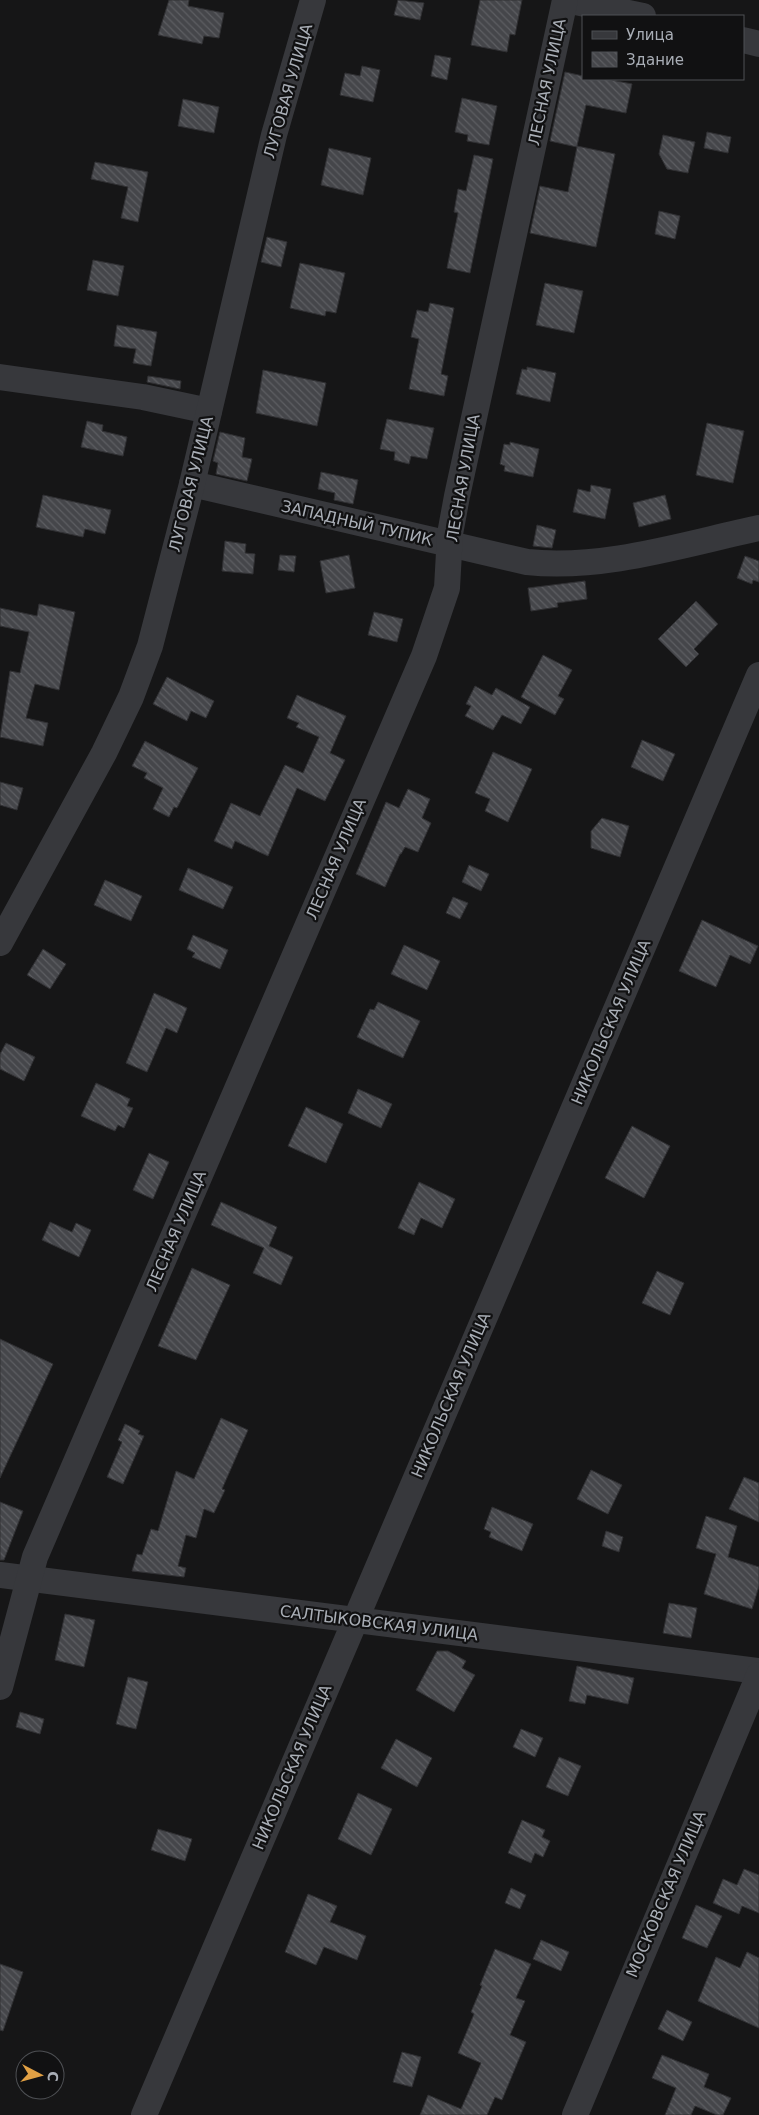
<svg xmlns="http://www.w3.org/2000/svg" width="759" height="2115" viewBox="0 0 759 2115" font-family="'DejaVu Sans',sans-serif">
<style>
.building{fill:url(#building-back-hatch);stroke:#303033}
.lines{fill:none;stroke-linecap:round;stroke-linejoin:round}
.minor{stroke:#37383c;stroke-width:26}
.labels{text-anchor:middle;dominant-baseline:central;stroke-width:4.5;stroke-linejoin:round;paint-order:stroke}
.street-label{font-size:16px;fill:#a9aeb6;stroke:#111112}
</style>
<defs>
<pattern id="building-back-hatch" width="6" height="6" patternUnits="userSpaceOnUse" patternTransform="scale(1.25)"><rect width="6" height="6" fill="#45464a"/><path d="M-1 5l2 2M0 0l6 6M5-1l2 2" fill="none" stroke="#5d5e62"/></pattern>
</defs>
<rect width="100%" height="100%" fill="#161617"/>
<g class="building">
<polygon points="169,0 189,0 188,6 224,13 219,38 204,36 202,44 158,35"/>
<polygon points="398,0 424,3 420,20 394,15"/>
<polygon points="480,0 522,0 515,35 510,34 507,52 471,45"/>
<polygon points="435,55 451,58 447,80 431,76"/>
<polygon points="362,66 380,70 373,102 340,95 345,73 360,76"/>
<polygon points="565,72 583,76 583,79 606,79 632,84 626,113 586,105 577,146 615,154 596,247 530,233 540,186 568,192 577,147 550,141"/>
<polygon points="462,98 497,106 489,145 467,141 468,135 455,132"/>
<polygon points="183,99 219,107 214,133 178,126"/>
<polygon points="707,132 731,137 728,153 704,148"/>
<polygon points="663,135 695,142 688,173 667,169 659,154"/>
<polygon points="329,148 371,158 363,195 321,185"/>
<polygon points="474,155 493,159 470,273 447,268 458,213 454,212 458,189 466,191"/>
<polygon points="95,162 148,172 138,222 121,218 128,187 91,179"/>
<polygon points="659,211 680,216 675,239 655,234"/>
<polygon points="267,237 287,242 281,267 261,262"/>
<polygon points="93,260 124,266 118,296 87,290"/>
<polygon points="300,263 345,273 336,313 326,311 325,316 290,308"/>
<polygon points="545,283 583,291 574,333 536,325"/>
<polygon points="430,303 454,308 441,374 448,376 444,396 409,389 419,339 411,337 417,310 428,312"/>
<polygon points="117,325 157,332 151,366 133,363 136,349 114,346"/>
<polygon points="527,367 556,373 550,402 516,394 522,369 527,370"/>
<polygon points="263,370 326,383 317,426 256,413"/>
<polygon points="148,376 181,381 180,389 147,382"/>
<polygon points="387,419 434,428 427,459 411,456 409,464 394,460 395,452 380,449"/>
<polygon points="87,421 103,425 102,431 127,437 123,456 81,447"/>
<polygon points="707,423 744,431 733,483 696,475"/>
<polygon points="220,432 245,438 242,457 252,459 247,481 216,474 218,463 213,461"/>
<polygon points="510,442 539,449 533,477 504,471 505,466 500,464 504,444 510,445"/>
<polygon points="321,472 358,480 353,504 334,500 335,493 318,489"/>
<polygon points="591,485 611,489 605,519 573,512 578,489 590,492"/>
<polygon points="43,495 111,510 105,534 85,529 83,537 36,527"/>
<polygon points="665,495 671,519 639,527 633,503"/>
<polygon points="537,525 556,530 552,548 533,546"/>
<polygon points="225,541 246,544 245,553 255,554 253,574 222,571"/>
<polygon points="280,555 296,556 294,572 278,570"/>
<polygon points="349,555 355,588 326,593 320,561"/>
<polygon points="745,556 759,561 759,582 753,580 752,584 737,578"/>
<polygon points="585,581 587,599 557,603 558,607 531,611 528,588"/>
<polygon points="696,601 718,624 694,649 699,654 686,667 658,639"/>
<polygon points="39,604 75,612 59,690 35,684 26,718 48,723 43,746 0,737 10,671 20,673 29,632 0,626 0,608 37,616"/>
<polygon points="374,612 403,619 397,642 368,635"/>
<polygon points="543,655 572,670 558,696 564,699 555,715 521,697"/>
<polygon points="167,677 214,701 206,718 191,711 187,721 153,704"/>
<polygon points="475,686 492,695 496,688 530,707 521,724 502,715 493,730 465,716 471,706 466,704"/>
<polygon points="297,695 346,716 330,753 345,760 325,801 297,788 268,856 235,841 232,849 214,841 231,803 260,816 285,765 303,773 319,737 296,727 299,723 287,718"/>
<polygon points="642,740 675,754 663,781 631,767"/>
<polygon points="145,741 198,768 177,808 174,807 169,817 153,809 163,788 144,778 147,773 132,766"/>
<polygon points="493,752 532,769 508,822 485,811 490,799 475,793"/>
<polygon points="0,782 23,788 17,810 0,805"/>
<polygon points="408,789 430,799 422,818 431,823 418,852 405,847 401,854 400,854 385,887 356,874 386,802 399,808"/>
<polygon points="602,818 629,826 620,857 591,848 591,831"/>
<polygon points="469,865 489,874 481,891 462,882"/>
<polygon points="188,868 233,887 223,909 179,890"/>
<polygon points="105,880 142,896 131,921 94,905"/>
<polygon points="453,897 468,903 460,919 446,913"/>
<polygon points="702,920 758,946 750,964 730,955 716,987 679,971"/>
<polygon points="193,935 228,950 220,969 192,957 195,953 187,949"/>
<polygon points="404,945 440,961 427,990 391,974"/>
<polygon points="43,949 66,964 50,989 27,975"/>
<polygon points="154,993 187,1008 177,1033 166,1028 147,1072 126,1063"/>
<polygon points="378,1002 420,1021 403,1058 357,1037 370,1009 374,1010"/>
<polygon points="6,1043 35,1057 24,1081 0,1069 0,1054"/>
<polygon points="96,1083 130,1099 127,1106 133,1108 124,1128 118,1125 115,1131 81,1116"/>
<polygon points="358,1089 392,1104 381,1128 348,1113"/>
<polygon points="306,1107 343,1124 326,1163 288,1146"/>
<polygon points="632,1126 670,1146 644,1198 605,1178"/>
<polygon points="149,1153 169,1162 153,1199 133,1190"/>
<polygon points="419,1182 455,1199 442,1228 421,1218 414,1235 398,1228"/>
<polygon points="221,1202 277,1227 269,1246 293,1257 281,1285 253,1273 264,1248 211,1225"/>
<polygon points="50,1222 72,1232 76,1223 91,1230 79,1257 42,1240"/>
<polygon points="192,1268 230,1285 196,1360 158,1346"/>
<polygon points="657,1271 684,1283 670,1315 642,1303"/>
<polygon points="0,1339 53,1364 0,1478"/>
<polygon points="221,1418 248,1430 222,1489 225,1490 214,1513 204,1509 196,1538 186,1535 178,1566 186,1568 184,1577 132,1571 137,1554 142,1555 151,1529 158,1531 176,1471 194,1479"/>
<polygon points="125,1424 140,1431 138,1434 144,1436 123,1484 107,1477 122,1442 118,1440"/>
<polygon points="591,1470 622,1485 608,1514 577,1499"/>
<polygon points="744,1477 759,1483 759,1522 729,1509"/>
<polygon points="0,1502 23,1511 4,1560 0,1560"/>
<polygon points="492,1507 533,1524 522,1551 489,1537 491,1532 484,1529"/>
<polygon points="706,1516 737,1526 728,1557 759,1567 759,1586 752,1609 704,1594 716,1554 696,1548"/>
<polygon points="606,1531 623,1537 619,1552 602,1546"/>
<polygon points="669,1603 697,1608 691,1638 663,1633"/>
<polygon points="65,1614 95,1620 84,1667 55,1660"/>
<polygon points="437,1651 448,1651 466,1661 462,1668 475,1675 454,1712 416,1690"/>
<polygon points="577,1666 634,1678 628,1704 587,1695 585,1704 569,1701"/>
<polygon points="128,1677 148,1682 136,1729 116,1724"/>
<polygon points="20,1712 44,1719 40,1734 16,1727"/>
<polygon points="521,1729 543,1738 535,1757 513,1747"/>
<polygon points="396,1739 432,1758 417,1787 381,1768"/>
<polygon points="559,1757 581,1766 568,1796 546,1787"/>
<polygon points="358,1793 392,1809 371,1855 338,1839"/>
<polygon points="522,1820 545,1830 542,1837 550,1841 543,1857 535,1853 531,1863 508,1853"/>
<polygon points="158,1829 192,1839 185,1861 151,1850"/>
<polygon points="744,1869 759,1875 759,1913 742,1906 739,1914 713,1903 723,1879 737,1885"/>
<polygon points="511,1888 526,1895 520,1909 505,1903"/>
<polygon points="308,1894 337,1906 330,1922 366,1936 357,1960 324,1947 316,1965 285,1952"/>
<polygon points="696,1905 722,1916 707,1948 682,1938"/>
<polygon points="541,1940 569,1952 561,1971 533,1959"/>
<polygon points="495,1949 531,1964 516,1998 525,2001 510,2035 526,2042 502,2100 495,2097 487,2115 420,2115 428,2095 461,2109 481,2063 458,2053 474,2014 471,2012 482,1986 480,1985"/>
<polygon points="747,1952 759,1958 759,2028 698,2001 716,1957 740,1968"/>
<polygon points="0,1964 23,1972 3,2031 0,2030"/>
<polygon points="667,2010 692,2022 683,2041 658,2029"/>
<polygon points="402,2052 421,2057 412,2087 393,2082"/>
<polygon points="662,2055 709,2074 704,2087 731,2098 723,2115 717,2115 695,2106 691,2115 665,2115 676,2088 652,2078"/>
</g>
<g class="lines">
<g class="minor">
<polyline points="566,0 643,16"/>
<polyline points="743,40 759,44"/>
<polyline points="0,377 143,397 209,411"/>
<path d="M192,484l335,78c78,8 157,-18 232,-34"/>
<polyline points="0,943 104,753 131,697 150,646 192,484 274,135 313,0"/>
<polyline points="0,1575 759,1671"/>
<polyline points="0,1687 35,1557 424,656 447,588 450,534 457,496 565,0"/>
<polyline points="144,2115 759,675"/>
<polyline points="575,2115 759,1675"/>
</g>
</g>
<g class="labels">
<g class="street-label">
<text transform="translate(547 82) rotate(-78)">ЛЕСНАЯ УЛИЦА</text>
<text transform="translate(288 91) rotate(-74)">ЛУГОВАЯ УЛИЦА</text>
<text transform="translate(463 478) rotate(-80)">ЛЕСНАЯ УЛИЦА</text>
<text transform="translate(191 484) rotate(-76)">ЛУГОВАЯ УЛИЦА</text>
<text transform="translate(357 523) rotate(13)">ЗАПАДНЫЙ ТУПИК</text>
<text transform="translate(336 859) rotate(-67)">ЛЕСНАЯ УЛИЦА</text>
<text transform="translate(611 1022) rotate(-67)">НИКОЛЬСКАЯ УЛИЦА</text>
<text transform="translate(176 1231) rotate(-67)">ЛЕСНАЯ УЛИЦА</text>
<text transform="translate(451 1395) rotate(-67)">НИКОЛЬСКАЯ УЛИЦА</text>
<text transform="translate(379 1623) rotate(7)">САЛТЫКОВСКАЯ УЛИЦА</text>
<text transform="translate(292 1767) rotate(-67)">НИКОЛЬСКАЯ УЛИЦА</text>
<text transform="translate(666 1894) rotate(-67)">МОСКОВСКАЯ УЛИЦА</text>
</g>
</g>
<rect x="582" y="15" width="162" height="65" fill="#111112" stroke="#4e5054"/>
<rect x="592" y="31" width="25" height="8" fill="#37383c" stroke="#4e5054"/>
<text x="626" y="40" font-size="15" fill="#a9aeb6">Улица</text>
<rect x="592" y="52" width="25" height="15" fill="url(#building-back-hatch)" stroke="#4e5054"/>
<text x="626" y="65" font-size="15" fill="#a9aeb6">Здание</text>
<g transform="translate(40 2075) rotate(96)"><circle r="24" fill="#111112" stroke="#4e5054"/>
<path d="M0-4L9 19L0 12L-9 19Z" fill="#e1a044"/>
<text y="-8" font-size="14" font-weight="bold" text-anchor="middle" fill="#a9aeb6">С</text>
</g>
</svg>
